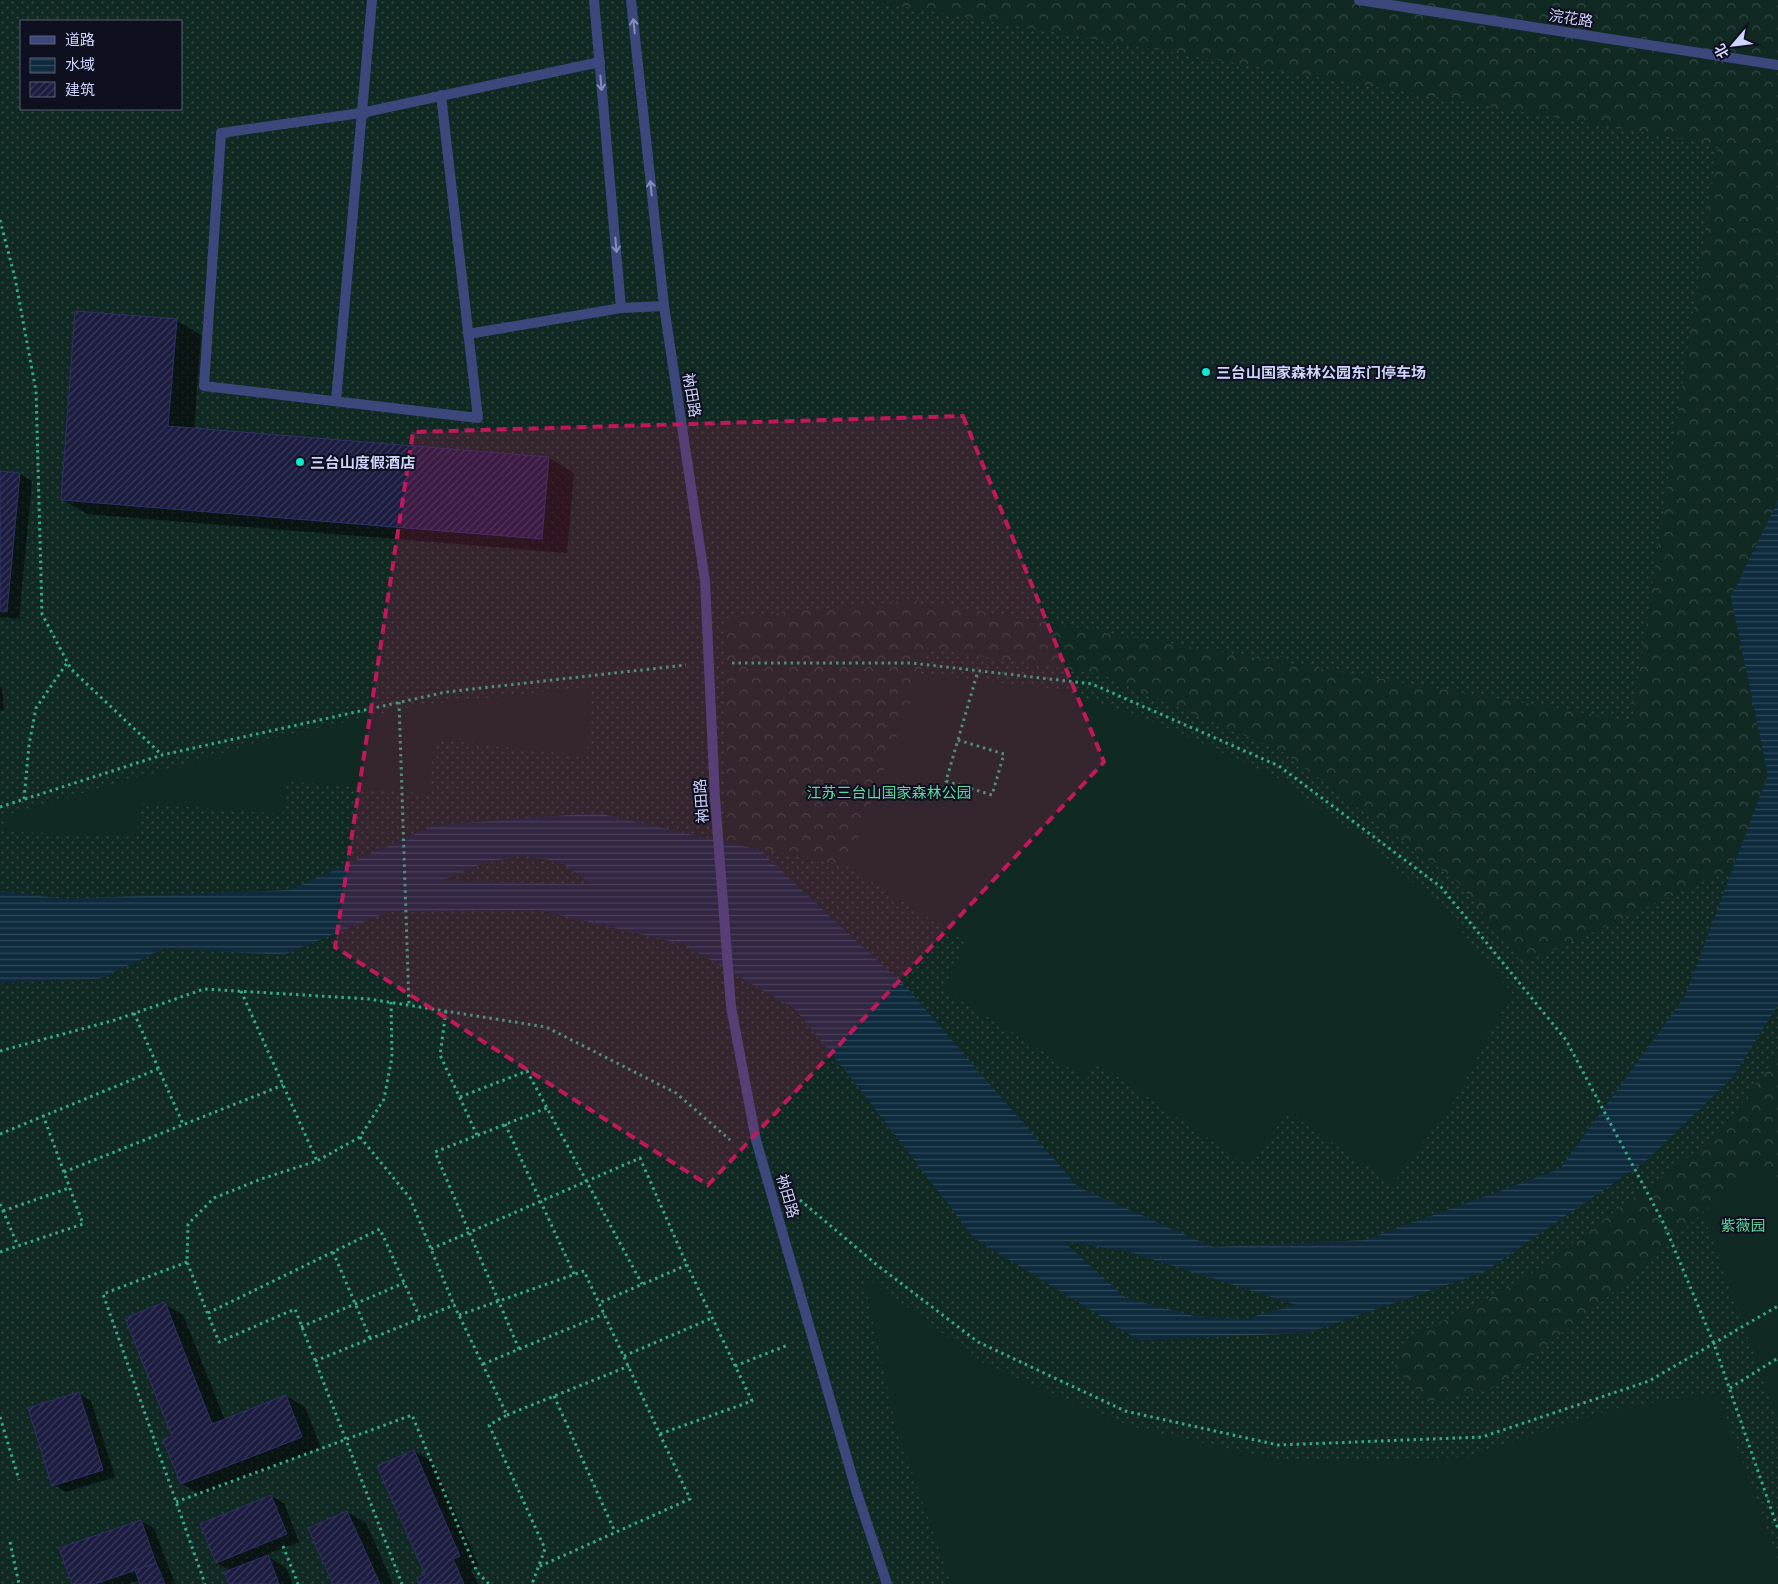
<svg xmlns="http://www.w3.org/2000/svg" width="1778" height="1584" viewBox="0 0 1778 1584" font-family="Manrope,'Noto Sans SC',sans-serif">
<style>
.grass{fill:url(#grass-dots);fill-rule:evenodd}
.forest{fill:url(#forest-crowns)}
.garden{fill:#112923}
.water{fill:url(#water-rules);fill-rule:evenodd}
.shadow{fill:#0007}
.building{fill:url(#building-hatch);stroke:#2f306a}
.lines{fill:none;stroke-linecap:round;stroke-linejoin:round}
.path{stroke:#35ab88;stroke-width:3;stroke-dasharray:2.5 4;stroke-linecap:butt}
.lane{stroke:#3c487c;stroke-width:10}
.street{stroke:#3c487c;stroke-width:10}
.oneway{stroke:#868ebc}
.marked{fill:#c2185b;fill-opacity:0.2;stroke:#c2185b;stroke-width:4;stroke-dasharray:10 6;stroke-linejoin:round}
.poi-dot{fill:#0eeacd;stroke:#0e0f1f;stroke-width:2}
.labels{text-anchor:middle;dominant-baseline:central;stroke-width:4;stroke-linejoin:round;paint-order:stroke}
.street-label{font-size:15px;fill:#cfd4fc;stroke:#0e0f1f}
.poi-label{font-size:15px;font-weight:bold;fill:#cfd4fc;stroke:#0e0f1f;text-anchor:start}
.park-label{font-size:15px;fill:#60d79e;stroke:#0e0f1f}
</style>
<defs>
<pattern id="grass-dots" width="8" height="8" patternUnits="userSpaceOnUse" patternTransform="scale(1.25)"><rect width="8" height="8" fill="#112923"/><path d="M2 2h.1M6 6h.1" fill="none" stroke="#334744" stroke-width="1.8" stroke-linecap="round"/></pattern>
<pattern id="forest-crowns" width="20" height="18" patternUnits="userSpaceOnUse" patternTransform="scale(1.25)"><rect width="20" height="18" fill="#112923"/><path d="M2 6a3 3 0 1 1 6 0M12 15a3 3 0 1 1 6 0" fill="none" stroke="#334744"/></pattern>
<pattern id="water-rules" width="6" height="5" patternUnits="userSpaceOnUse" patternTransform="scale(1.25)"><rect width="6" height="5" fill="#0e2b3e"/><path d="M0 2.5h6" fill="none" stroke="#30495b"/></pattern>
<pattern id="building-hatch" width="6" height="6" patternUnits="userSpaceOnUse" patternTransform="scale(1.25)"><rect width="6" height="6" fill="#1b1c3f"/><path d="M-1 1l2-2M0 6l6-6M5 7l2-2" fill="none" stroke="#3b3c5c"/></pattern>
</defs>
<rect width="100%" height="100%" fill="#0e0f1f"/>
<path class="grass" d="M0,0h1778v1584h-1778zM21,21h160v88h-160z"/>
<g class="forest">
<polygon points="850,0 1778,0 1778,501 1731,597 1768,775 1733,868 1576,940 1522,963 1459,883 1283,752 1100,674 925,648 921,674 847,866 726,842 726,618 913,600 1632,721 1718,145 870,1"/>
<polygon points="1778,1049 1778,1181 1751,1169 1625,1283 1491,1389 1429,1402 1394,1368 1408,1338 1516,1285 1719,1134 1771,1064"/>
</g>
<g class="garden">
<polygon points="921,674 1062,690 1161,725 1276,777 1352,831 1439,904 1512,993 1454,1101 1393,1184 1288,1112 1249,1166 1096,1062 1087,1079 944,990 966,942 847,866"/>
<polygon points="591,687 587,756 435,739 428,794 287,781 282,814 140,803 137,835 5,832 6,815 282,736 422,705"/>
<polygon points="1751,1169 1778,1181 1778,1420 1703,1214"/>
<polygon points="863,1275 986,1365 1132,1427 1289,1462 1467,1457 1613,1409 1717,1392 1778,1559 1778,1584 951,1584 895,1423"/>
</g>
<path class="water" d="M1778,501v504l-45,72 -87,84 -162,111 -177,61 -168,7 -165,-102 -119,-155 -60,-74 -112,-65 -145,-34 -151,2 -104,43 -118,-7 -66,31 -99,4v-92l64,8 226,-9 145,-65 162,-12 162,37 149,139 170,198 135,60 152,-7 195,-71 125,-173 83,-221 -37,-178zM520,855l41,7 30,22 -151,-3 39,-16zM1063,1241l67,11 166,53 -51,14 -51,-3 -68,-18z"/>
<g class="shadow">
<polygon points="176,320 201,335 194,430 549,458 574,473 567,553 87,514 62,499"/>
<polygon points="0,472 20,474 32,481 19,619 0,617"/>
<polygon points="0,687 2,688 4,710 0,711"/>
<polygon points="164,1304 183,1315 225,1420 286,1396 305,1407 321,1448 201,1495 182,1484 174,1437"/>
<polygon points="79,1394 91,1401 115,1477 66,1492 54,1485"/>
<polygon points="414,1451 433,1462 479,1566 471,1570 478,1584 421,1584 427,1575"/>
<polygon points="271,1496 284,1503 299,1542 265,1555 286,1568 293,1584 230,1584 231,1571 217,1563 201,1524"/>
<polygon points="347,1512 366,1523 393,1584 335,1584"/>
<polygon points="141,1521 154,1528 175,1584 141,1584 140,1580 128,1584 73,1584"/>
</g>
<g class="building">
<polygon points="75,311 177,319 168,426 549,457 542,539 61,500"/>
<polygon points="0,471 20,473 7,612 0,611"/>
<polygon points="165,1302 212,1424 286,1395 302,1437 181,1484 163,1440 172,1436 125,1318"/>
<polygon points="79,1392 103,1470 52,1486 28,1408"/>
<polygon points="414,1450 460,1556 453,1559 464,1584 419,1584 417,1578 425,1574 377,1466"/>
<polygon points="271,1495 287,1534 216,1563 200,1524"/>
<polygon points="347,1511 380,1584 333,1584 308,1528"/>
<polygon points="141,1520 156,1563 95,1584 72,1584 59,1548"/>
<polygon points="268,1555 279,1584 229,1584 224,1572"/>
<polygon points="156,1563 165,1584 140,1584 135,1570"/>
</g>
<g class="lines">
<g class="path">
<polyline points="0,220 15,278 36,391 42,614 71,669 162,755"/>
<polyline points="732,663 911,663 1092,684 1279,766 1441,887 1566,1040 1664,1224 1714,1344 1778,1529"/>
<polyline points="399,702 409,1006"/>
<polyline points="958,740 1004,754 992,795 946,781 978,671"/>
<polyline points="24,799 29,745 36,708 67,663"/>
<polyline points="0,807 162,755 446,692 686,665"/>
<polyline points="241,991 317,1161"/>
<polyline points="391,1002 392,1057 384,1099 360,1137 317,1161 261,1179 214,1198 188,1224 187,1262 219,1342 295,1309 402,1584"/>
<polyline points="446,1011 440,1055 477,1135"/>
<polyline points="134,1013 183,1124"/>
<polyline points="0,1051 115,1020 204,989 369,999 546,1027 676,1093 730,1140"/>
<polyline points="460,1097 527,1071 642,1284"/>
<polyline points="505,1124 574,1274"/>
<polyline points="0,1134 158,1069"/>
<polyline points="360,1137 410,1198 454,1305"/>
<polyline points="64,1172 283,1085"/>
<polyline points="800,1200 877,1265 978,1342 1125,1411 1278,1445 1482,1437 1649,1381 1778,1306"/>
<polyline points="0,1204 18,1246"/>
<polyline points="3,1211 69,1188"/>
<polyline points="431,1249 640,1158 687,1265 599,1303"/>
<polyline points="0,1252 83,1224 43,1115"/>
<polyline points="333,1252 370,1338"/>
<polyline points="187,1262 103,1294 205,1584"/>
<polyline points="208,1313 380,1229 420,1318"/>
<polyline points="459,1315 584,1271 690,1499 538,1567"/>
<polyline points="301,1327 404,1283"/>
<polyline points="519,1349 435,1152 547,1108"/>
<polyline points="624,1356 712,1318"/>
<polyline points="315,1361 454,1305 507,1415 489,1425 545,1549 532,1584"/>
<polyline points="483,1364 604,1314"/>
<polyline points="735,1366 788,1345"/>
<polyline points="1730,1388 1778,1358"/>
<polyline points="554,1396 615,1532"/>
<polyline points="507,1415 629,1366"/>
<polyline points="0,1417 19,1480"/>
<polyline points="660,1434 752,1401 687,1265"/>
<polyline points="176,1502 412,1415 477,1572 489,1584"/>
<polyline points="10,1542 19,1584"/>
<polyline points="283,1546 298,1584"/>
</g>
<g class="lane">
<polyline points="1359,0 1778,65"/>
<polyline points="441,95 478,418 204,386 221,133 361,113 600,62"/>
<polyline points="664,306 705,581 715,798 731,1007 756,1140 856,1490 887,1584"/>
<polyline points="468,334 621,308"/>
<polyline points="336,401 372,0"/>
</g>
<polyline class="street" points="594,0 621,308 664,306 631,0"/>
</g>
<defs><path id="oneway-shaft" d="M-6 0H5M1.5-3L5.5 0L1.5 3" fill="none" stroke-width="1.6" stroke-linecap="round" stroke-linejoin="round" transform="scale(1.25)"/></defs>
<g class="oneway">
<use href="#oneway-shaft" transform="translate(634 26) rotate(-96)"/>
<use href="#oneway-shaft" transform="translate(601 83) rotate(85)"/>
<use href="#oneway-shaft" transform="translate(651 188) rotate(-96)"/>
<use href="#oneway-shaft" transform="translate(616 245) rotate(85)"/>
</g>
<path class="marked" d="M963,416l141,346 -396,423 -373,-238 78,-515z"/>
<g class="poi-dot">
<circle cx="1206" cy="372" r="5"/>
<circle cx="300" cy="462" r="5"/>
</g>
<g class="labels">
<g class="street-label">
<text transform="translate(1571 18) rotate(9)">浣花路</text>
<text transform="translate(692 395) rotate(81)">衲田路</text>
<text transform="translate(701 801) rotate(-94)">衲田路</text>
<text transform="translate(788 1196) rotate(74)">衲田路</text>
</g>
<g class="poi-label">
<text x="1216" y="372">三台山国家森林公园东门停车场</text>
<text x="310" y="462">三台山度假酒店</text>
</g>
<g class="park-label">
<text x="889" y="792">江苏三台山国家森林公园</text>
<text x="1743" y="1225">紫薇园</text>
</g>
</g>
<rect x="20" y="20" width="162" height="90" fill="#0e0f1f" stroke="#5b5e77"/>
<rect x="30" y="36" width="25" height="8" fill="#3c487c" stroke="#5b5e77"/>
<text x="65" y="45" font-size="15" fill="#cfd4fc">道路</text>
<rect x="30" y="58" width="25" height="15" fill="url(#water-rules)" stroke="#5b5e77"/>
<text x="65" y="70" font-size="15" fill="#cfd4fc">水域</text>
<rect x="30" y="82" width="25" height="15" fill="url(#building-hatch)" stroke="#5b5e77"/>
<text x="65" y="95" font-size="15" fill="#cfd4fc">建筑</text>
<g transform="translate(1733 45) rotate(242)" stroke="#0e0f1f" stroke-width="4" paint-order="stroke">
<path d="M0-4L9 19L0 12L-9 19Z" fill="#cfd4fc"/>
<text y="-8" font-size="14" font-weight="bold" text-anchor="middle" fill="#cfd4fc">北</text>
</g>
</svg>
